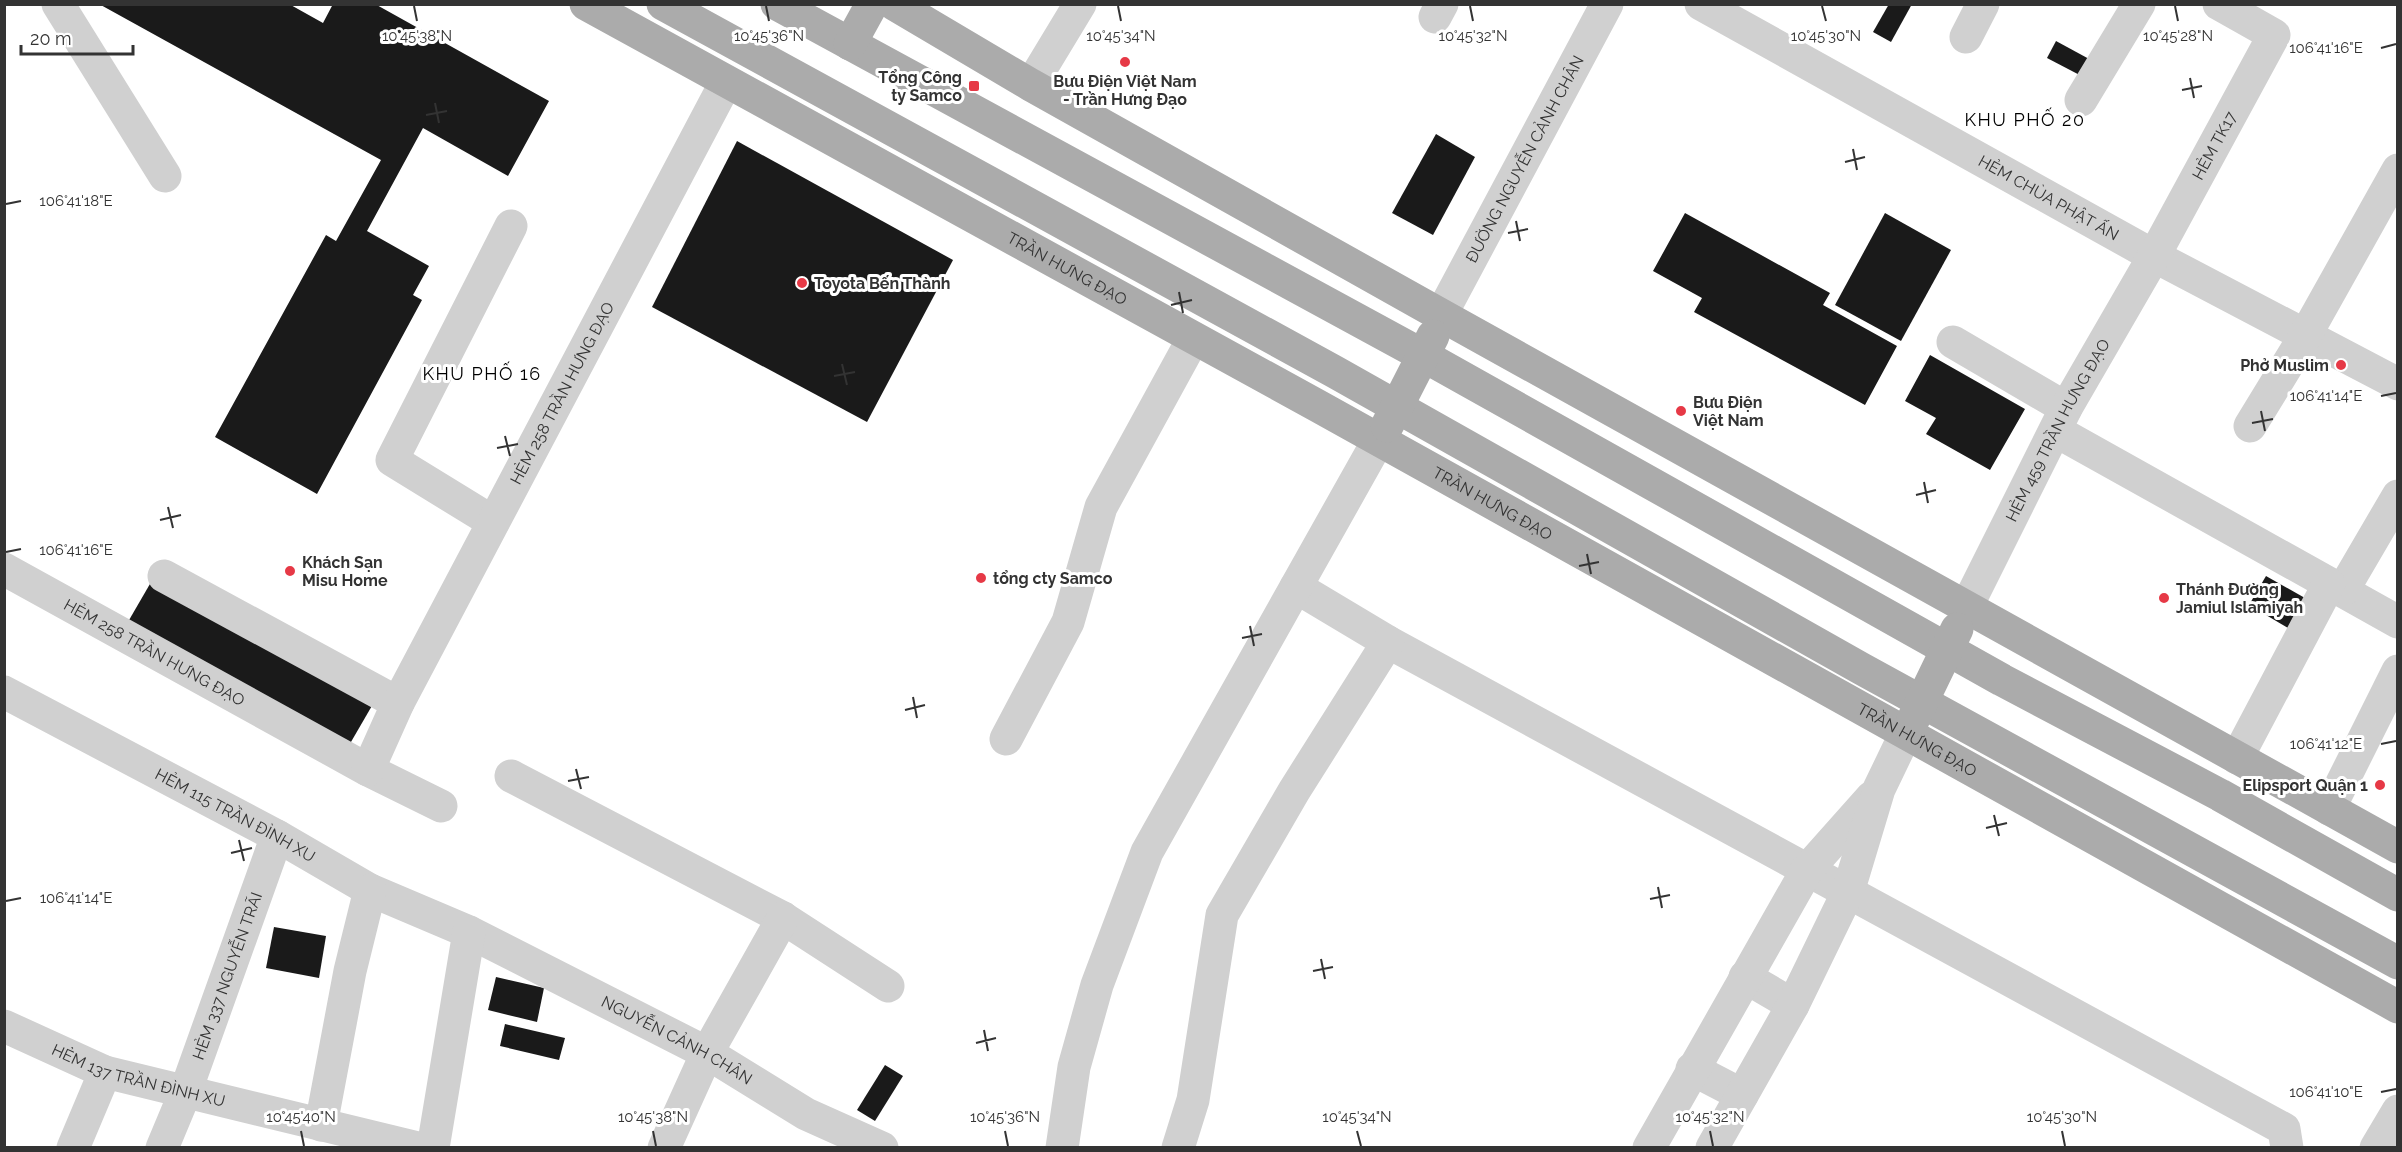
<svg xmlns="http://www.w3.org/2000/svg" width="2402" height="1152" viewBox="0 0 2402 1152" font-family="Raleway,sans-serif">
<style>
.building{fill:#1a1a1a}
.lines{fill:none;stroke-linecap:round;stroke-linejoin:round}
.minor{stroke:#d0d0d0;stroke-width:33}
.major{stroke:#ababab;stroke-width:33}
.ticks{fill:none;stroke:#333;stroke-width:2}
.poi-dot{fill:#e63946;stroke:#fff;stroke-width:2}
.labels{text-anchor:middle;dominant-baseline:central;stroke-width:6;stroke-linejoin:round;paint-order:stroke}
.poi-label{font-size:16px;font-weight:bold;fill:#333;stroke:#fff;text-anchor:start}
.street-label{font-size:16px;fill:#333;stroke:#fff}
.neighbourhood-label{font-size:18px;letter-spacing:1.5px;fill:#000;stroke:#fff}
.ticks-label{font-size:15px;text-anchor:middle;fill:#333;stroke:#fff;stroke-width:6;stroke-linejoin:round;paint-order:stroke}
</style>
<rect width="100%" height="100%" fill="#fff"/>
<g class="building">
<polygon points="99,4 289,4 323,23 333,4 375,4 549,101 508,176 423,128 367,231 429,266 413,295 422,300 317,494 215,437 326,235 336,241 381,160"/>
<polygon points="1889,4 1912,4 1891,42 1873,32"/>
<polygon points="2056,41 2102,66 2093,82 2047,58"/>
<polygon points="1436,134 1475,157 1433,235 1392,213"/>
<polygon points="737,141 953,260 867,422 652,307"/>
<polygon points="1685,213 1830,293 1823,305 1897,346 1865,405 1694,312 1702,298 1653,271"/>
<polygon points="1885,213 1951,250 1901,341 1835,305"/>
<polygon points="1930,355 2025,409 1990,470 1926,434 1936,418 1905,401"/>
<polygon points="2266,576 2312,602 2295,632 2249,605"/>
<polygon points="154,577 373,704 344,754 125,627"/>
<polygon points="274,927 326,936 319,978 266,968"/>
<polygon points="496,977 544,988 537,1022 488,1010"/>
<polygon points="505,1024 565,1038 559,1060 500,1046"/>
<polygon points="885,1065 903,1076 875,1121 857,1110"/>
</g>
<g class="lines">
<g class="minor">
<polyline points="58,4 165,176"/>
<path id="s1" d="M1701,4l453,252 244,128"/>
<polyline points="1435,17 1442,4"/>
<polyline points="1966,37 1983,4"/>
<polyline points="1031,85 1080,4"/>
<polyline points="2081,100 2139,4"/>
<path id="s2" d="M1441,315l166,-311"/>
<polyline points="1953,342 2066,408"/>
<polyline points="2250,426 2305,336 2398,170"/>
<polyline points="2056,431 2398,622"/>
<polyline points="493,522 392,460 511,226"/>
<path id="s3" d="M4,569l364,201 73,36"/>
<polyline points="164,576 398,703"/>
<polyline points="1296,587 1388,642 2284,1129 2287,1148"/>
<polyline points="2343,590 2398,496"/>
<path id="s4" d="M1966,608l100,-200 88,-152 120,-221 -55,-31"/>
<path id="s5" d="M4,692l273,144 93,54 99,42 238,121 99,61 76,34"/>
<polyline points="1006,739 1068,622 1101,507 1193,339"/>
<polyline points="2237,758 2329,584"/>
<path id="s6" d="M368,770l30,-67 328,-621"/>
<polyline points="511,776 783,918 888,986"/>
<polyline points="2329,809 2398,671"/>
<polyline points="1745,977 1793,1005"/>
<path id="s7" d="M4,1026l101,46 313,76"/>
<polyline points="1692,1069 1742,1095"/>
<polyline points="321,1125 350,971 370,890"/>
<polyline points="73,1148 105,1072"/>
<path id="s8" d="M162,1148l23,-55 92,-257"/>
<polyline points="433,1148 469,932"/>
<polyline points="664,1148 707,1053 783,918"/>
<polyline points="1062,1148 1074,1067 1097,985 1147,852 1378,441"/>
<polyline points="1178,1148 1193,1100 1222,915 1294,791 1388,642"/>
<polyline points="1649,1148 1807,870 1872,797"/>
<polyline points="1712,1148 1793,1005 1848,892 1879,789 1905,735"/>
<polyline points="2376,1148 2398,1111"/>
</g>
<g class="major">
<path id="s9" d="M586,4l732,402 1080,601"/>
<polyline points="663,4 1335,372 1862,669 2398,963"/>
<polyline points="777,4 1424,356 2002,680 2220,795 2398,895"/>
<polyline points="894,4 1031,85 1441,315 2398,847"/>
<polyline points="850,44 872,4"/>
<polyline points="1387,426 1433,336"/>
<polyline points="1913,720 1957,629"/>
</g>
</g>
<path class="ticks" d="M414,6l3,15M766,6l3,15M1118,6l3,15M1470,6l3,15M1822,6l4,15M2175,6l3,15M2381,48l15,-4M2190,78l4,20M2182,90l20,-4M435,103l4,20M426,115l21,-4M1853,149l4,21M1845,162l20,-5M6,204l15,-3M1516,221l4,20M1508,233l20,-4M1179,292l4,21M1171,305l21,-5M842,364l5,21M834,376l21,-4M2381,396l15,-3M2261,411l4,20M2252,423l21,-4M505,436l5,20M497,448l21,-4M1924,482l4,21M1916,495l20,-5M168,507l5,21M160,520l21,-5M6,552l15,-3M1587,554l4,20M1579,566l20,-4M1250,626l4,20M1242,638l20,-4M913,697l4,21M905,710l20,-5M2381,744l15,-3M576,769l5,20M568,781l21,-4M1994,815l5,21M1986,828l21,-5M239,840l5,21M231,853l21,-5M1658,887l4,21M1650,899l20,-4M6,901l15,-3M1321,959l4,20M1313,971l20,-4M984,1030l4,21M976,1043l20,-5M2381,1092l15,-3M301,1131l3,15M653,1131l3,15M1005,1131l3,15M1357,1131l4,15M1710,1131l3,15M2062,1131l3,15"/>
<g class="poi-dot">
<circle cx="1125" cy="62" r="6"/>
<rect x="968" y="80" width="12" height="12" rx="3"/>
<circle cx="802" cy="283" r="6"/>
<circle cx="2341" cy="365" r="6"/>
<circle cx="1681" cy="411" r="6"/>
<circle cx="290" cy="571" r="6"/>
<circle cx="981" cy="578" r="6"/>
<circle cx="2164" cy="598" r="6"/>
<circle cx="2380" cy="785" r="6"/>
</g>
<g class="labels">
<g class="poi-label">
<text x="962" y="77" text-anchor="end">Tổng Công<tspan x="962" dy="18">ty Samco</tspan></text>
<text x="1125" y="81" text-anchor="middle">Bưu Điện Việt Nam<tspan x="1125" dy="18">- Trần Hưng Đạo</tspan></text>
<text x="814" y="283">Toyota Bến Thành</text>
<text x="2329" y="365" text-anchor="end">Phở Muslim</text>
<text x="1693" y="402">Bưu Điện<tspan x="1693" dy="18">Việt Nam</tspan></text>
<text x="302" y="562">Khách Sạn<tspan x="302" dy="18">Misu Home</tspan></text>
<text x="993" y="578">tổng cty Samco</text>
<text x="2176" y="589">Thánh Đường<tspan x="2176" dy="18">Jamiul Islamiyah</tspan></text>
<text x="2368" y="785" text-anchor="end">Elipsport Quận 1</text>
</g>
<g class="street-label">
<text stroke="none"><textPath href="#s4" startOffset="525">HẺM TK17</textPath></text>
<text stroke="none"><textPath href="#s2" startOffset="177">ĐƯỜNG NGUYỄN CẢNH CHÂN</textPath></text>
<text stroke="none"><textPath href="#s1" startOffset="398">HẺM CHÙA PHẬT ẤN</textPath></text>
<text stroke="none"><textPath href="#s9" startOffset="549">TRẦN HƯNG ĐẠO</textPath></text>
<text stroke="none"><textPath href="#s6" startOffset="424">HẺM 258 TRẦN HƯNG ĐẠO</textPath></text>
<text stroke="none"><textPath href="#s4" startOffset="200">HẺM 459 TRẦN HƯNG ĐẠO</textPath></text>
<text stroke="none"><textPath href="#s9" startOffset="1035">TRẦN HƯNG ĐẠO</textPath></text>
<text stroke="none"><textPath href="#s3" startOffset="172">HẺM 258 TRẦN HƯNG ĐẠO</textPath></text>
<text stroke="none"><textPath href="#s9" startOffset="1521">TRẦN HƯNG ĐẠO</textPath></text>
<text stroke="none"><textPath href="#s5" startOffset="262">HẺM 115 TRẦN ĐÌNH XU</textPath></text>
<text stroke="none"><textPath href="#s8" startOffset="184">HẺM 337 NGUYỄN TRÃI</textPath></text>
<text stroke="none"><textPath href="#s5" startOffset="758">NGUYỄN CẢNH CHÂN</textPath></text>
<text stroke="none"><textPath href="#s7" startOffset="144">HẺM 137 TRẦN ÐÌNH XU</textPath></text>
</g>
<g class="neighbourhood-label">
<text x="2025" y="119">KHU PHỐ 20</text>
<text x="482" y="373">KHU PHỐ 16</text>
</g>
</g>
<g class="ticks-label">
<text x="417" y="41">10°45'38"N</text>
<text x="769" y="41">10°45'36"N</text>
<text x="1121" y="41">10°45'34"N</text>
<text x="1473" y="41">10°45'32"N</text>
<text x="1826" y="41">10°45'30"N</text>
<text x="2178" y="41">10°45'28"N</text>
<text x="2326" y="53">106°41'16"E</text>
<text x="76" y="206">106°41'18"E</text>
<text x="2326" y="401">106°41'14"E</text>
<text x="76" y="555">106°41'16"E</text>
<text x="2326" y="749">106°41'12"E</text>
<text x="76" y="903">106°41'14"E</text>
<text x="2326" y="1097">106°41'10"E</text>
<text x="301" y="1122">10°45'40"N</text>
<text x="653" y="1122">10°45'38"N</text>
<text x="1005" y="1122">10°45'36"N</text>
<text x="1357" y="1122">10°45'34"N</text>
<text x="1710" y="1122">10°45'32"N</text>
<text x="2062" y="1122">10°45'30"N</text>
</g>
<rect width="2402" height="1152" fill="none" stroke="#333333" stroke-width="12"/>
<path d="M21 45v9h112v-9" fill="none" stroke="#333333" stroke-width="3"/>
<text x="30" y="45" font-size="18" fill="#333333" stroke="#ffffff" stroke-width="4.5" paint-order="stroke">20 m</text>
</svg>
